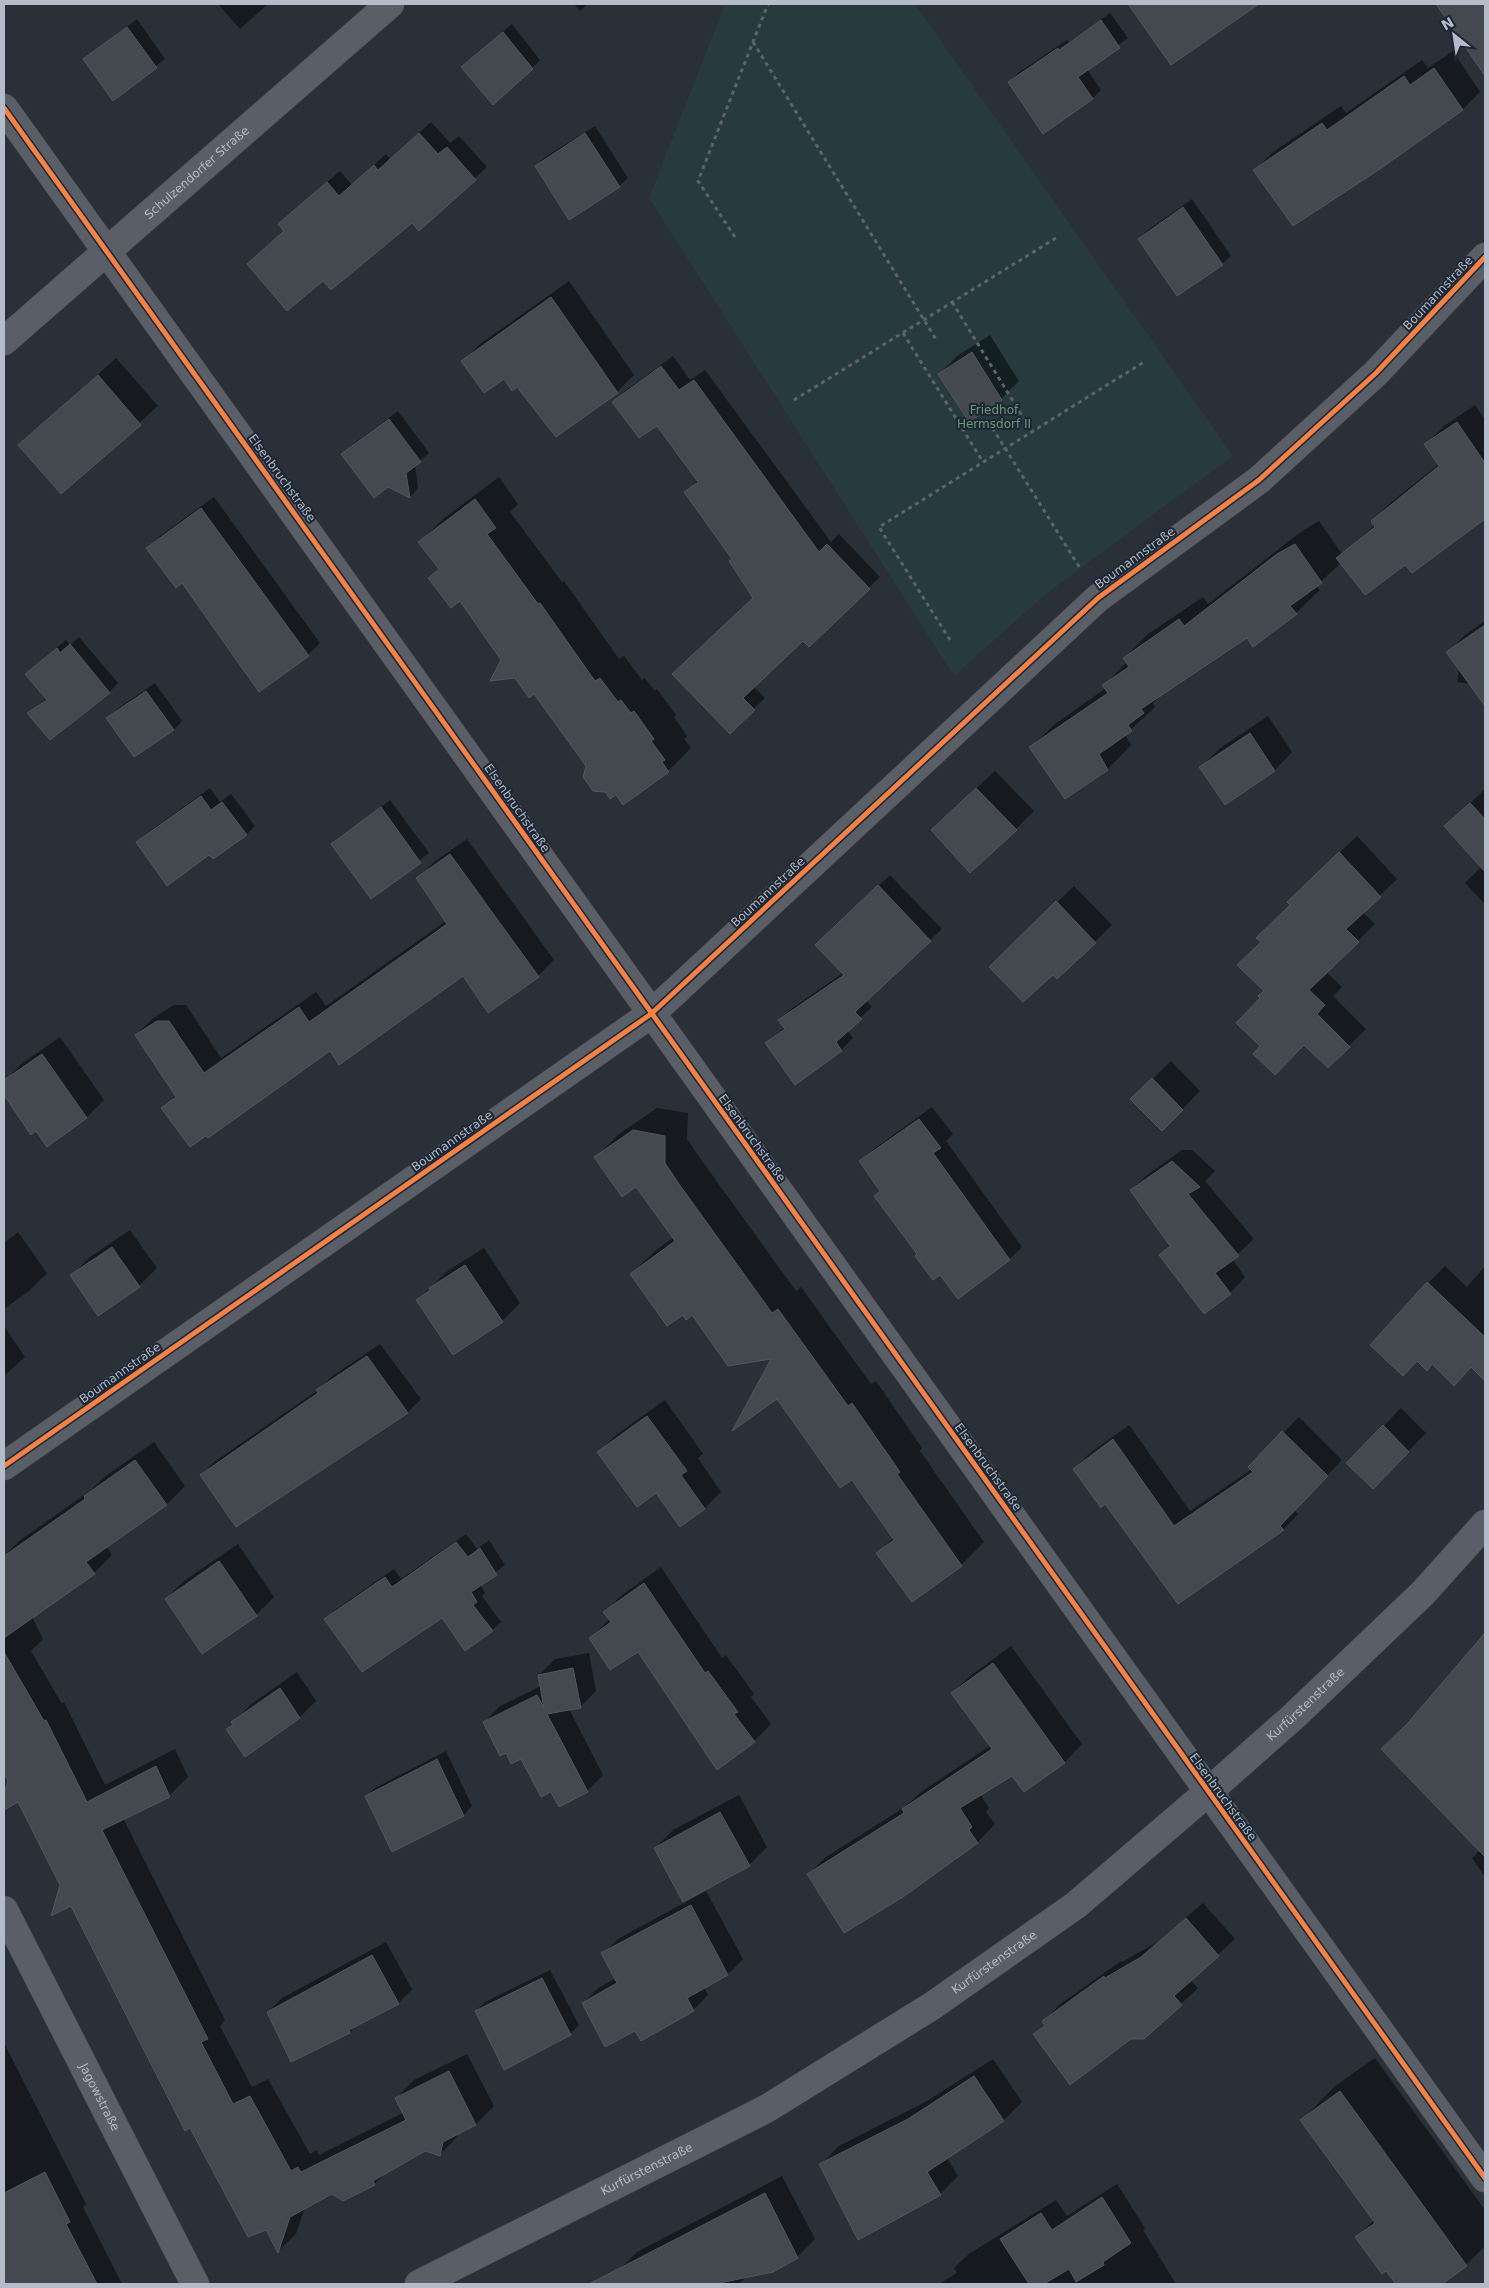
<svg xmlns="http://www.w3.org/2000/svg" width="1489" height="2288" viewBox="0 0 1489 2288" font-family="'DejaVu Sans',sans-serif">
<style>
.green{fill:#273a3e}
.shadow{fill:#0007}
.building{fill:#444950;stroke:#52575f}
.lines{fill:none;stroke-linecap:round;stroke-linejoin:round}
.minor-casing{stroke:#484c53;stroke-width:29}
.path{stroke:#5d636a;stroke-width:3;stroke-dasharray:4 4;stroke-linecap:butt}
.minor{stroke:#5a5e66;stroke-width:28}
.cycleway-casing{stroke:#1d2633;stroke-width:8}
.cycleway{stroke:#f48246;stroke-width:5}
.labels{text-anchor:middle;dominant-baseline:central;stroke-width:4;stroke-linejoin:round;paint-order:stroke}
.street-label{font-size:12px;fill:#b4bcc9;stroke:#1d2633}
.park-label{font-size:12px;fill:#6b9a76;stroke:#1d2633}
</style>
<rect width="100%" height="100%" fill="#2a3038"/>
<polygon class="green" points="725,4 915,4 1233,456 1047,593 954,676 649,198"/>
<g class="shadow">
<polygon points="218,4 268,4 240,29"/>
<polygon points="574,4 588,4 580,11"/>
<polygon points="1148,4 1256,4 1171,64 1137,15"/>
<polygon points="1438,4 1485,4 1485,41 1470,52"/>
<polygon points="1110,13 1128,38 1087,69 1101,90 1093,98 1043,132 1009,82 1018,73 1067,40 1069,42"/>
<polygon points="137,19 165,59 113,99 85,59"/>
<polygon points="512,24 540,60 532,68 471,59"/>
<polygon points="1453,51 1480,92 1462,110 1255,170 1273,152 1341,106 1346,113 1422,60 1428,68"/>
<polygon points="431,122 450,143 459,136 487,167 419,229 412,221 285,230 292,212 340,171 352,185 386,154 390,159"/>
<polygon points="595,126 628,178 619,186 536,166 545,157"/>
<polygon points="1192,199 1231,256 1222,264 1139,239 1148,230"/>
<polygon points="569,281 634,375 617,392 518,385 463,361 480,344"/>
<polygon points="990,335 1019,381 1001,399 969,421 939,374 957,356"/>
<polygon points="673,356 690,380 705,370 831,542 839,534 880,577 809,645 803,639 754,687 765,698 730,732 754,598 733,558 685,492 698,480 657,424 614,402 625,391"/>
<polygon points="116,358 158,406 61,493 20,445"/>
<polygon points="1475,405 1485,420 1485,517 1455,538 1405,563 1341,563 1316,586 1320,590 1296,613 1247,636 1162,694 1153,703 1155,707 1125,735 1131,745 1108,769 1065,798 1031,747 1055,724 1106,688 1104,685 1127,662 1124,658 1148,634 1203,597 1208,604 1302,531 1319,521 1342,554 1375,525 1372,521 1390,503 1439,464 1426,444 1444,426"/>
<polygon points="398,411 429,453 415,465 418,488 410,497 388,486 343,454 352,445"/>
<polygon points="499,477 518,504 510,512 562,582 564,581 619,659 624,656 642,680 645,678 655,691 657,689 676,715 674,717 687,736 684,739 691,748 668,771 616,793 588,765 535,692 503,660 461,599 430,578 440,568 420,542 443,519"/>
<polygon points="214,497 320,643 308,655 182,582 148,548 160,536"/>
<polygon points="1485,621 1485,686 1457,682 1459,668 1448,652 1466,634"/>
<polygon points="79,637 118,683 109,692 29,713 47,698 36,665 66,640 70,645"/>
<polygon points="155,683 182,721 174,730 134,755 108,718 117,709"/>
<polygon points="1268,716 1292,752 1275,770 1225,803 1201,767 1219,749"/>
<polygon points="995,771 1034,811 1016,829 951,812"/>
<polygon points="210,788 220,802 231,794 255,826 246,835 209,853 137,842 146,834"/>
<polygon points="1485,789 1485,904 1465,883 1482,866 1446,826"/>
<polygon points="390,800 429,853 371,898 332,844"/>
<polygon points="1357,836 1397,879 1363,912 1375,924 1326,972 1342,987 1333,996 1366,1029 1328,1066 1304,1043 1261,1046 1262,998 1265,990 1262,942 1306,884"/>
<polygon points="467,839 554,960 538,976 464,975 330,1050 163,1108 176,1095 136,1035 152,1019 174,1005 186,1005 221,1058 316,992 326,1006 446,921 418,879 434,862"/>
<polygon points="890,875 942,929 866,1000 872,1007 847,1030 853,1038 841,1050 795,1083 767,1043 785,1027 780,1020 791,1009 843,973 828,934"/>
<polygon points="1074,886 1112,925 1095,942 1057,978 1053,973 991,967"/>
<polygon points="60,1037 104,1100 86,1118 13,1096 4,1082 21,1064"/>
<polygon points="1171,1061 1200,1091 1162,1130 1132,1099"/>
<polygon points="932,1107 953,1134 946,1141 1022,1247 1010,1259 958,1298 861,1162 874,1149"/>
<polygon points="657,1108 688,1113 687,1139 702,1161 796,1291 801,1287 871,1384 876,1381 922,1448 920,1451 984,1542 961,1565 912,1600 878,1553 894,1537 774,1357 692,1314 631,1274 655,1251 674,1237 637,1185 596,1157 619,1134"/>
<polygon points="1182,1150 1192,1150 1215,1171 1205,1181 1254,1239 1232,1259 1245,1277 1230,1293 1160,1255 1170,1245 1131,1190 1147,1175"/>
<polygon points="130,1230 157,1268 139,1286 72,1275 90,1257"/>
<polygon points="18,1232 47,1273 29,1291 4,1309 4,1243"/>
<polygon points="484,1248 520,1303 502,1321 417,1300 449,1270"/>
<polygon points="1445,1266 1467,1287 1485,1266 1485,1365 1478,1372 1472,1366 1454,1384 1433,1363 1418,1360 1428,1283"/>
<polygon points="4,1326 25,1357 4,1376"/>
<polygon points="380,1344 421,1399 408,1412 201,1475 214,1462 318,1390 331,1377"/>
<polygon points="665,1400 703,1454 698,1458 721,1492 705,1508 656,1491 599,1452 616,1435"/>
<polygon points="1401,1408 1426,1433 1373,1487 1348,1463"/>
<polygon points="1299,1417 1342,1460 1294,1510 1298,1514 1283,1530 1178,1602 1105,1503 1074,1469 1090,1453 1129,1425 1190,1511 1252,1469 1249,1467"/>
<polygon points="154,1442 185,1486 167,1504 106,1546 112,1555 94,1573 32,1617 43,1639 31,1651 62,1704 64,1702 105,1785 175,1749 188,1777 169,1796 123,1818 225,2020 220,2026 252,2087 268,2079 310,2154 317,2150 319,2155 403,2113 396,2098 414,2080 467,2054 494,2106 476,2124 458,2133 457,2137 439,2155 425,2150 387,2172 374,2184 332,2193 305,2207 296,2234 278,2251 62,1885 19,1800 4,1808 4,1798 9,1781 4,1770 4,1556 19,1541 91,1490 103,1478"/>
<polygon points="466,1534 477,1549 489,1540 505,1565 480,1584 485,1593 482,1596 501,1622 492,1630 442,1616 326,1619 335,1610 394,1569 401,1579"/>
<polygon points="238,1544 274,1597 256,1615 166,1599 184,1581"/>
<polygon points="661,1567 722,1658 726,1655 754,1694 751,1697 771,1724 754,1741 638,1650 590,1638 610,1619 605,1612 622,1595"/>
<polygon points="1485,1636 1485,1877 1472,1858 1480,1850 1411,1721"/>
<polygon points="1011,1646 1082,1744 1065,1762 1024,1790 1012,1774 980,1794 989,1808 986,1812 995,1824 978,1842 902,1896 808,1874 826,1857 905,1807 921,1792 991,1745 952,1693 970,1676"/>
<polygon points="589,1653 596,1691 580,1707 569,1709 603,1775 587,1791 552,1790 522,1758 506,1751 484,1722 500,1706 541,1686 539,1675 555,1659"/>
<polygon points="297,1672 316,1701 300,1717 228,1729 250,1705"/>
<polygon points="446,1751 472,1806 464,1815 366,1796 375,1788"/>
<polygon points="739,1795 767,1847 749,1865 655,1848 673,1830"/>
<polygon points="706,1891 743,1959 728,1974 704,1987 708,1995 693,2010 635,2029 583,2003 598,1988 616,1978 603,1954 618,1939"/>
<polygon points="1203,1903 1235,1939 1190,1980 1198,1988 1144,2038 1035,2034 1046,2024 1044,2021 1060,2004 1121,1961 1122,1962 1159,1941"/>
<polygon points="386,1942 412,1989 399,2003 357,2025 350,2032 268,2012 282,1998"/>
<polygon points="550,1970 579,2025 570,2034 476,2011 485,2002"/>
<polygon points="4,2043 86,2204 83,2207 122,2284 19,2284 4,2255"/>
<polygon points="1375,2058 1485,2210 1485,2246 1466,2265 1440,2284 1428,2284 1426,2281 1422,2284 1397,2284 1357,2237 1374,2220 1302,2120 1335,2086"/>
<polygon points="993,2059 1022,2102 1004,2120 947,2158 958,2176 940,2194 821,2164 839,2146 927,2101"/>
<polygon points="782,2176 815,2239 797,2257 747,2276 739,2284 595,2284 620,2272 619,2270 637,2252"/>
<polygon points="1117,2184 1145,2228 1143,2230 1176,2284 939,2284 957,2273 954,2268 969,2254 1056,2200 1067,2216"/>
</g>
<g class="building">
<polygon points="1128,4 1259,4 1171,65"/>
<polygon points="1436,4 1485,4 1485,76"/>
<polygon points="1101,20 1120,48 1078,77 1093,99 1043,134 1008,82 1058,48 1059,50"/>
<polygon points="127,27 157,68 113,101 83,59"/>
<polygon points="503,32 533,69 493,105 461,67"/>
<polygon points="1434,68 1463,110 1380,169 1293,226 1253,170 1322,123 1327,130 1404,76 1410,85"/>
<polygon points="419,133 438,154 447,147 476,180 419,231 412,223 331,290 323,281 287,311 247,264 284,231 278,224 327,182 339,196 374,165 378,170"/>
<polygon points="585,133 620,187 569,220 535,166"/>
<polygon points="1183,207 1223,265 1177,296 1138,239"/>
<polygon points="551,297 618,393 556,437 517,387 512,391 504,379 484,393 461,361"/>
<polygon points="972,352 1002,400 969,422 938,374"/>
<polygon points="661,366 679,390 694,380 819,552 827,544 870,589 809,647 803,641 743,698 755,710 730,734 672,674 753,598 729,561 732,559 684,492 698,482 657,426 639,438 612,402"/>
<polygon points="98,375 141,425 61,494 18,445"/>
<polygon points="389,419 421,462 406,473 410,498 388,487 374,498 341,454"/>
<polygon points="1457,422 1485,463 1485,519 1412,573 1405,565 1365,595 1336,558 1375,527 1371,521 1439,466 1424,444"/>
<polygon points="475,499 496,528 487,534 538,604 540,603 595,681 600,678 618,702 621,700 631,713 634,711 654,739 651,741 665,760 662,762 669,772 623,805 616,795 610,799 605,792 593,791 583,777 586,766 534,694 529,698 515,678 490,681 501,660 460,601 451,608 428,578 439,569 418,542"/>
<polygon points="201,508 309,656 259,692 182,583 176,588 146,548"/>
<polygon points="1295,544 1322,583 1290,606 1297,614 1253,647 1247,638 1141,709 1144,713 1128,725 1132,731 1099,754 1108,770 1065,799 1029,747 1108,693 1102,685 1129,667 1123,658 1179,619 1184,626 1277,554"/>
<polygon points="1485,625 1485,706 1446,652"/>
<polygon points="70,644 110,693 50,740 27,713 47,700 25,674 57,648 60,653"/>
<polygon points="146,691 174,730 134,757 106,718"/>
<polygon points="1250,733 1275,771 1225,805 1199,767"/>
<polygon points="976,788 1017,830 970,873 931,830"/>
<polygon points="201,796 211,810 222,802 247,835 213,859 209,855 167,886 136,842"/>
<polygon points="1470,803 1485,819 1485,872 1444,826"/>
<polygon points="381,807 421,863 371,899 331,844"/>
<polygon points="1339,852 1381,897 1346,929 1359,942 1309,990 1325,1005 1317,1014 1350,1047 1328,1068 1304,1045 1275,1075 1253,1054 1260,1046 1236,1023 1260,998 1258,996 1264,991 1237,965 1261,942 1256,938 1290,905 1287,902"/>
<polygon points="450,854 539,977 488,1013 463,976 339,1065 330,1051 208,1138 206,1136 190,1147 161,1108 176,1097 135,1035 157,1021 169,1021 204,1073 299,1007 309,1022 447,924 416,878"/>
<polygon points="878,885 931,941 855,1012 862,1019 836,1042 842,1051 795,1085 765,1043 785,1029 778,1020 844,975 815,945"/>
<polygon points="1056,901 1096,943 1057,979 1053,975 1023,1002 989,967"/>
<polygon points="42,1054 87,1118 47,1147 36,1131 31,1135 4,1095 4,1080"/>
<polygon points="1152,1078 1183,1110 1162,1131 1130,1099"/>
<polygon points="919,1119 941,1148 933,1153 1010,1260 958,1299 940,1275 933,1280 915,1256 917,1254 874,1196 880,1191 859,1161"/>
<polygon points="633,1130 665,1136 665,1163 679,1184 772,1313 778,1309 848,1406 852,1403 900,1472 897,1474 962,1566 912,1602 876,1553 894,1540 852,1480 840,1488 777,1399 732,1431 771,1359 728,1366 692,1315 686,1320 683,1315 667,1326 630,1274 675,1241 636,1187 622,1197 594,1157"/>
<polygon points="1172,1161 1200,1187 1188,1194 1239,1256 1215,1273 1231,1294 1204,1314 1159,1255 1170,1246 1130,1190"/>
<polygon points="112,1247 140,1287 98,1316 70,1275"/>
<polygon points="465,1265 503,1322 453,1355 416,1300 430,1290 429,1288"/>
<polygon points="1427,1282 1485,1337 1485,1381 1471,1367 1454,1386 1432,1364 1427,1371 1417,1361 1403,1376 1370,1345"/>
<polygon points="367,1356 408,1413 236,1527 200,1475 318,1393 316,1390"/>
<polygon points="647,1416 687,1471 681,1475 705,1509 680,1527 656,1493 637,1507 597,1452"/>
<polygon points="1383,1425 1409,1452 1373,1489 1346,1463"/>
<polygon points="1282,1431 1328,1476 1280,1526 1284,1530 1178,1604 1105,1504 1101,1508 1073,1469 1113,1439 1174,1526 1253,1472 1248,1467"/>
<polygon points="135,1460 167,1505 86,1562 95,1574 4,1638 4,1556 85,1499 84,1496"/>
<polygon points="456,1542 468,1557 480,1548 497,1575 471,1592 477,1602 473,1605 493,1631 465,1651 442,1618 362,1672 324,1619 385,1577 392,1587"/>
<polygon points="219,1561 257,1616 202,1654 165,1599"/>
<polygon points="644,1583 705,1673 708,1671 738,1712 734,1714 755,1742 717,1770 638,1652 610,1670 589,1638 611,1622 603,1612"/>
<polygon points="1485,1633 1485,1857 1381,1749 1407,1724"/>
<polygon points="4,1652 44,1721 46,1720 87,1802 156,1766 170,1797 102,1830 208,2039 201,2042 233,2104 250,2096 291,2171 298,2167 301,2172 406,2120 395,2098 449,2071 476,2125 443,2142 440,2156 425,2151 373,2181 375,2185 343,2201 332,2194 290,2217 278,2253 266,2230 248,2237 190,2128 185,2131 71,1906 51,1916 60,1885 18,1802 4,1810 4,1794 8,1781 4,1773"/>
<polygon points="993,1663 1065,1763 1024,1792 1012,1776 960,1808 972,1827 969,1830 978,1843 903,1897 844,1933 807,1874 904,1813 902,1809 992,1749 951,1693"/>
<polygon points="573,1668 581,1708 547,1714 588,1792 559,1807 551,1792 541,1797 521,1759 511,1764 506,1753 500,1756 483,1722 537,1695 544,1708 538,1675"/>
<polygon points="280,1688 300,1718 245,1757 226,1729 233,1725 231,1722"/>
<polygon points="437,1759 464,1816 392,1852 365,1796"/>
<polygon points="720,1812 750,1866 683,1902 654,1848"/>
<polygon points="691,1905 728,1975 687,1998 694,2011 641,2041 635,2031 605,2047 582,2003 617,1983 601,1953"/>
<polygon points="1186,1918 1219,1956 1174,1996 1182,2005 1144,2039 1131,2039 1070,2085 1033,2034 1045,2026 1042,2021 1104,1976 1105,1978 1141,1957"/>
<polygon points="372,1955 399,2004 349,2030 350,2033 346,2035 291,2062 267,2012"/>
<polygon points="542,1978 571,2035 504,2070 475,2011"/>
<polygon points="974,2076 1004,2121 927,2172 941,2195 858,2240 819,2164 908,2119"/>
<polygon points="1340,2091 1467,2266 1442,2284 1396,2284 1386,2271 1382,2274 1355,2237 1375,2223 1300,2120"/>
<polygon points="45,2172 70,2222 66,2224 97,2284 4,2284 4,2193"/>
<polygon points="765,2193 798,2258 773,2272 715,2284 589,2284"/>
<polygon points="1102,2197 1131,2243 1103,2262 1104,2265 1076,2282 1069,2269 1044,2284 1029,2284 1000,2239 1041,2213 1052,2230"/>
</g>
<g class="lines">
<g class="minor-casing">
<g id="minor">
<path d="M4,108c495,689 984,1382 1481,2070"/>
<path id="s1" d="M4,341l386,-337"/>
<polyline points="4,1466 651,1014 1098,598 1259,480 1376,373 1485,257"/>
<path id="s2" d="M4,1910l191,374"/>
<path id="s3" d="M419,2284l347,-175 166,-103 144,-101 131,-112 87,-77 129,-123 62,-69"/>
</g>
</g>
<g class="path">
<polyline points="753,42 937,341"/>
<polyline points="735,237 698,181 768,4"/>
<polyline points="952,302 1032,432"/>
<polyline points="903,333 983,462"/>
<polyline points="794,400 1056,238"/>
<polyline points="988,421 1080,568"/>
<polyline points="950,640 879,527 1144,362"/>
</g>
<use href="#minor" class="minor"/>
<g class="cycleway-casing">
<g id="cycleway">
<path d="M4,108c495,689 984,1382 1481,2070"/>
<polyline points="4,1466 651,1014 1098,598 1259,480 1376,373 1485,257"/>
</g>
</g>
<use href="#cycleway" class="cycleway"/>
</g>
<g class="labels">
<g class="street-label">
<text stroke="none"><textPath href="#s1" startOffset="256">Schulzendorfer Straße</textPath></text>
<text transform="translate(1438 293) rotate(-47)">Boumannstraße</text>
<text transform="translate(282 478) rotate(54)">Elsenbruchstraße</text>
<text transform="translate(1135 558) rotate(-36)">Boumannstraße</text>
<text transform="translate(517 808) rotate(55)">Elsenbruchstraße</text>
<text transform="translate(768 892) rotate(-43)">Boumannstraße</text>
<text transform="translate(752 1138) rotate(54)">Elsenbruchstraße</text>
<text transform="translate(452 1141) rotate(-35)">Boumannstraße</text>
<text transform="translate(120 1373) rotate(-35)">Boumannstraße</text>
<text transform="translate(988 1467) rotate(54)">Elsenbruchstraße</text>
<text stroke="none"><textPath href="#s3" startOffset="1065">Kurfürstenstraße</textPath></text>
<text transform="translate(1223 1797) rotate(54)">Elsenbruchstraße</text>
<text stroke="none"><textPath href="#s3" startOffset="660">Kurfürstenstraße</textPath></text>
<text stroke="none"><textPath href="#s2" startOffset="210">Jagowstraße</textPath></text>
<text stroke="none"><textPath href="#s3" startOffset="255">Kurfürstenstraße</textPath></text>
</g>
<g class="park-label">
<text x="994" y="410">Friedhof<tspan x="994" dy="14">Hermsdorf II</tspan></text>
</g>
</g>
<rect width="1489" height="2288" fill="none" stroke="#b4bcc9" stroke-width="10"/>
<g transform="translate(1454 35) rotate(330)" stroke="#1d2633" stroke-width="4" paint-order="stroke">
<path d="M0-4L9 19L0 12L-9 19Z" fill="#b4bcc9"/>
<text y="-8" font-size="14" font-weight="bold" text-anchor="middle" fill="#b4bcc9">N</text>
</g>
</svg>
